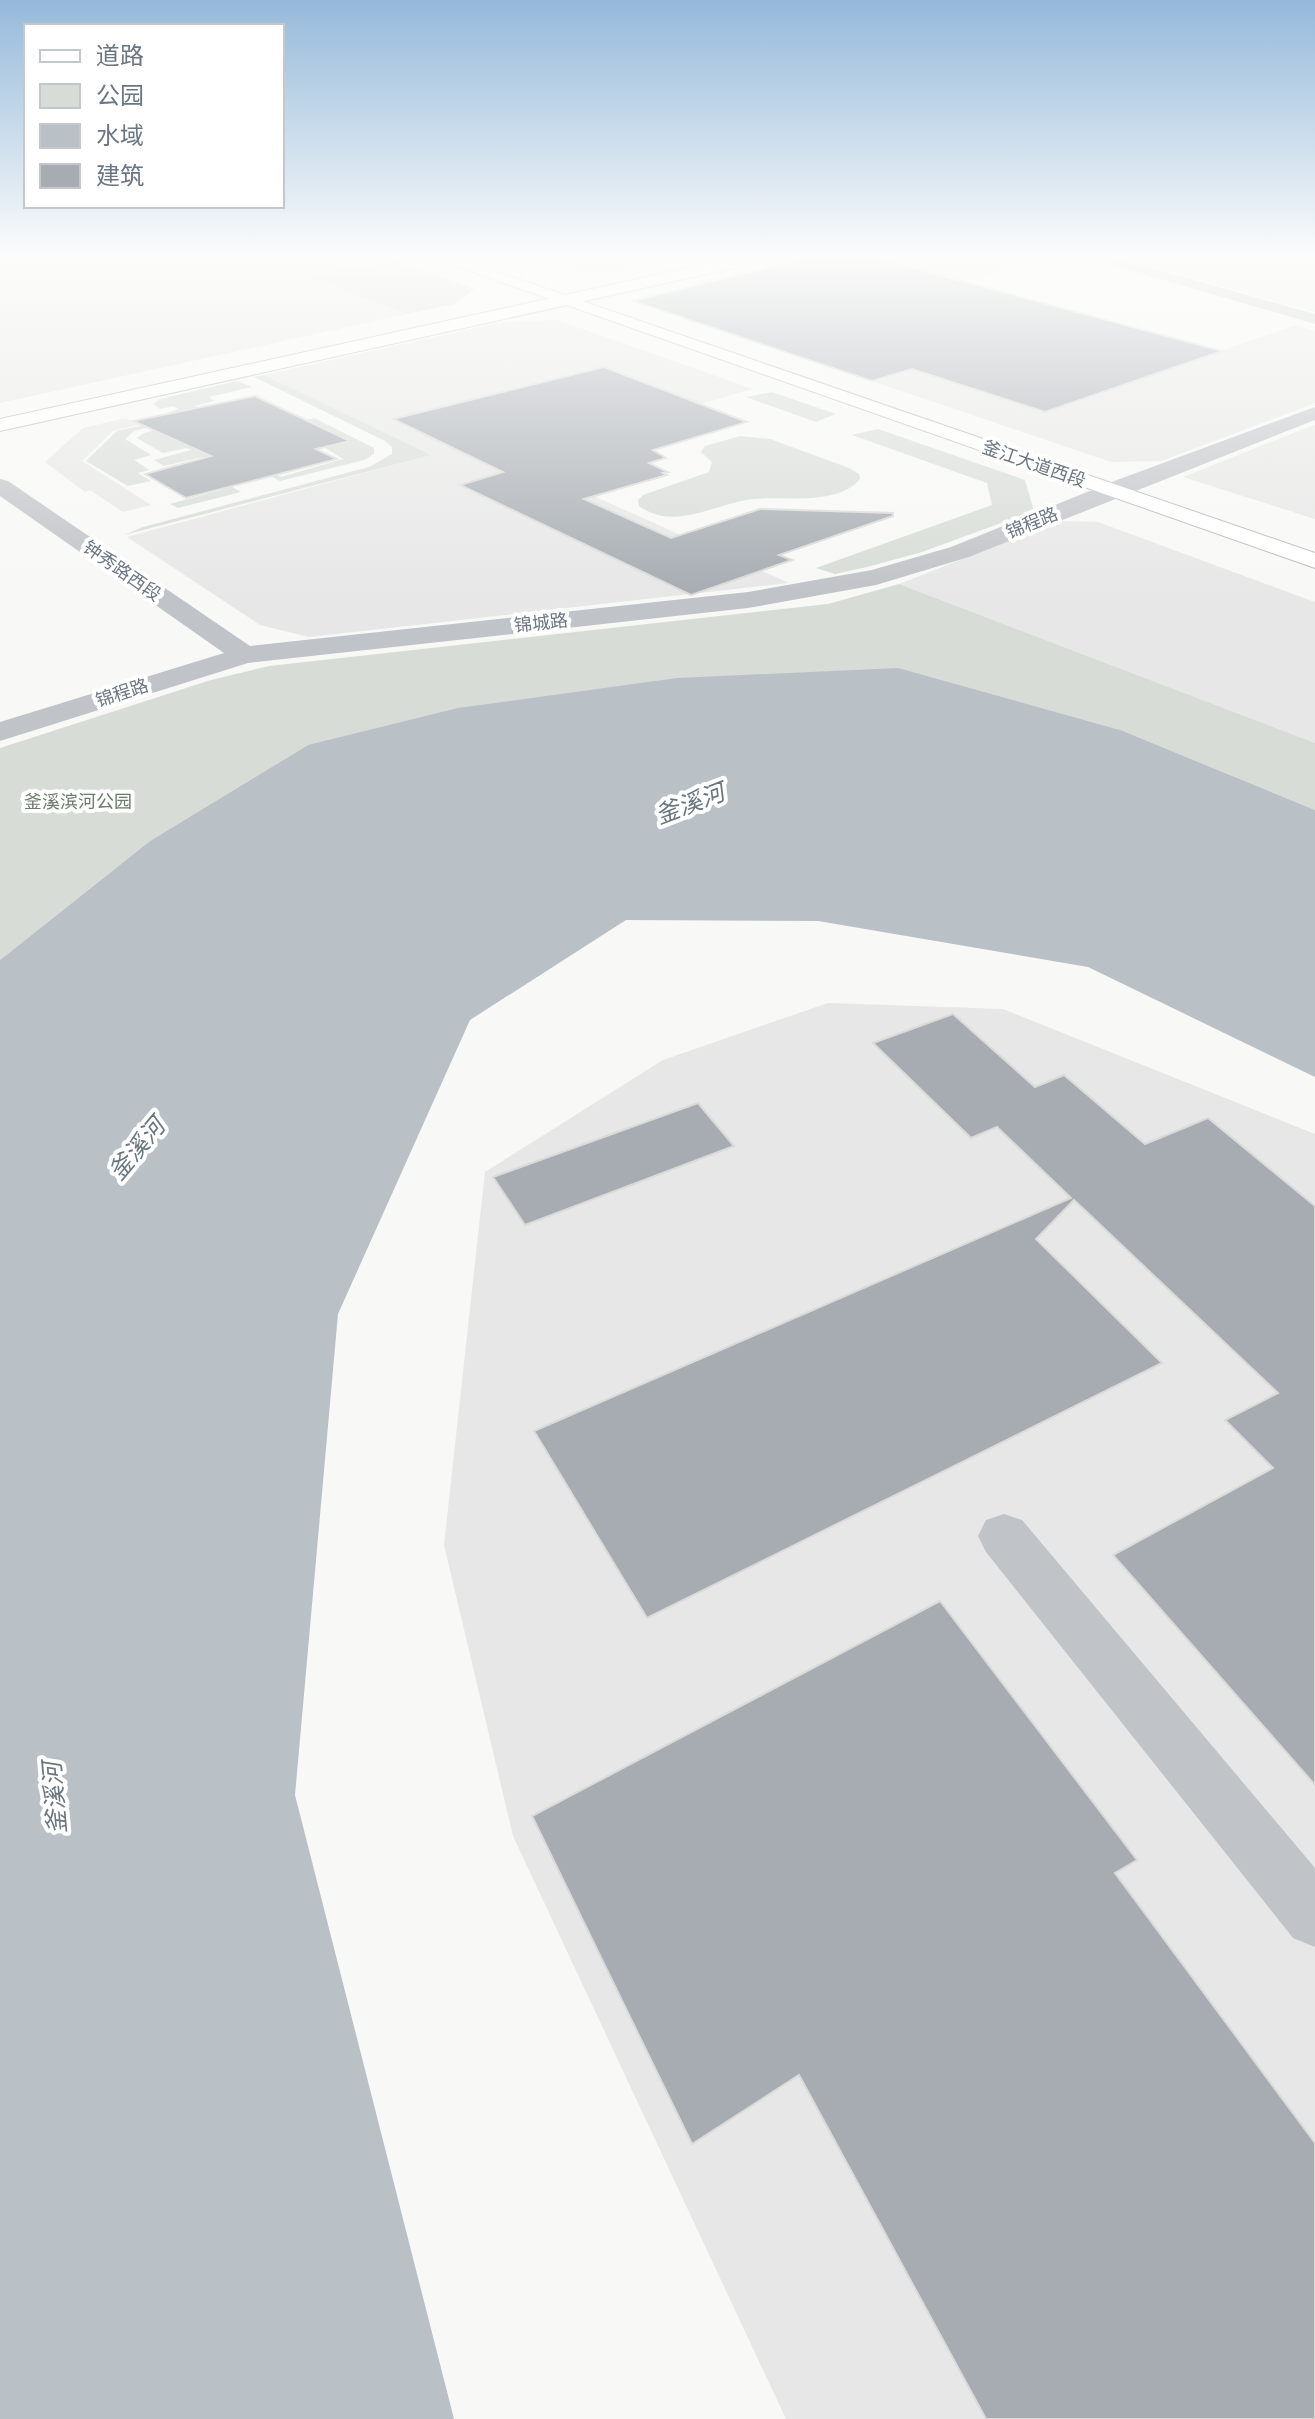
<svg xmlns="http://www.w3.org/2000/svg" width="1315" height="2419" viewBox="0 0 1315 2419" font-family="'Nunito Sans','Noto Sans SC',sans-serif">
<style>
.built{fill:#e6e7e6}
.green{fill:#d7dcd6}
.water{fill:#b9c1c6}
.building{fill:#a6acb2;stroke:#dadad8;stroke-width:2}
.lines{fill:none;stroke-linecap:round;stroke-linejoin:round}
.secondary-casing{stroke:#b3b7bb;stroke-width:2}
.trunk-casing{stroke:#b4b6ba;stroke-width:2}
.minor{fill:#c0c3c7;fill-rule:evenodd}
.tertiary{fill:#c0c3c7;fill-rule:evenodd}
.secondary{fill:#fff;fill-rule:evenodd}
.trunk{fill:#fff;fill-rule:evenodd}
.labels{text-anchor:middle;dominant-baseline:central;stroke-width:8;stroke-linejoin:round;paint-order:stroke}
.far-street-label{font-size:18px;fill:#6b7683;stroke:#fff}
.far-park-label{font-size:18px;fill:#6a7b69;stroke:#fff}
.water-label{font-size:24px;font-style:italic;fill:#67757f;stroke:#fff}
</style>
<rect width="100%" height="100%" fill="#f8f8f6"/>
<g class="built">
<polygon points="0,256 383,256 394,260 309,278 407,314 0,403"/>
<polygon points="516,256 691,256 616,273 561,271"/>
<polygon points="869,256 1058,256 1059,257 963,282"/>
<polygon points="1114,256 1315,256 1315,312 1238,291"/>
<polygon points="557,320 753,389 508,458 789,583 309,637 260,625 127,537 430,455 264,375 502,322"/>
<polygon points="1296,325 1315,331 1315,403 1161,461 1111,462 872,381 912,369 1045,412"/>
<polygon points="126,418 138,425 113,431 82,461 151,505 123,512 90,490 85,492 45,462 83,428"/>
<polygon points="1315,425 1315,519 1183,477 1311,426"/>
<polygon points="1059,521 1098,522 1315,602 1315,743 899,584"/>
<polygon points="828,1003 1003,1009 1315,1134 1315,2419 786,2419 513,1836 444,1545 485,1172 663,1060"/>
</g>
<g class="green">
<polygon points="394,260 475,289 454,304 407,314 308,277"/>
<polygon points="264,375 431,455 124,535 143,527 369,467 392,454 392,447 385,441 254,377"/>
<polygon points="237,381 252,387 209,397 214,401 195,406 208,414 180,420 167,413 179,409 173,406 160,409 153,404 160,399"/>
<polygon points="772,392 836,414 816,422 746,397"/>
<polygon points="314,418 374,448 374,454 364,460 280,481 261,471 223,482 241,492 178,508 170,504 225,489 212,481 264,467 281,477 343,459 313,440 302,421"/>
<polygon points="195,421 219,466 202,457 164,466 154,460 191,450 186,448 163,453 137,438 144,433"/>
<polygon points="144,425 158,425 134,431 125,439 151,455 134,460 149,470 138,473 151,481 128,486 86,461 117,431"/>
<polygon points="878,429 1025,480 1034,511 922,552 867,567 835,574 816,568 992,505 987,483 852,435"/>
<path d="M740,436l30,3 79,29 10,6 1,5c-22,27 -76,17 -107,20 -38,4 -78,33 -114,7l-1,-6 5,-5 66,-23 3,-10 -11,-10 4,-6z"/>
<polygon points="899,584 1315,743 1315,810 1123,731 308,745 150,841 0,960 0,748 211,680 269,666 828,604"/>
</g>
<polygon class="water" points="898,668 1123,731 1315,810 1315,1077 1088,967 818,921 626,920 470,1020 338,1314 295,1795 454,2419 0,2419 0,960 150,841 308,745 458,708 677,678"/>
<g class="building">
<polygon points="819,256 868,256 1222,351 1045,412 912,369 872,381 633,301"/>
<polygon points="604,367 747,422 653,450 666,458 649,463 668,472 663,473 667,475 584,499 671,538 760,509 893,513 893,516 779,555 792,560 691,595 460,485 503,472 393,419"/>
<polygon points="255,396 350,441 316,449 337,459 186,498 145,474 211,456 133,421"/>
<polygon points="953,1014 1035,1087 1064,1075 1145,1144 1208,1118 1315,1206 1315,1785 1113,1555 1273,1468 1225,1420 1278,1393 1074,1200 1036,1239 1162,1363 647,1618 534,1431 1071,1198 997,1127 971,1138 873,1043"/>
<polygon points="698,1103 734,1146 525,1225 493,1177"/>
<polygon points="940,1601 1137,1860 1115,1873 1315,2143 1315,2419 986,2419 799,2075 692,2144 532,1816"/>
</g>
<g class="lines">
<g class="secondary-casing">
<polygon id="secondary" points="742,256 773,256 765,261 0,431 0,419"/>
</g>
<g class="trunk-casing">
<polygon id="trunk" points="427,256 451,256 1315,553 1315,568"/>
</g>
<polygon class="minor" points="1004,1514 1022,1520 1315,1868 1315,1947 1293,1938 986,1552 978,1536 986,1520"/>
<g class="tertiary">
<polygon points="1082,256 1109,256 1315,314 1315,324"/>
<polygon points="1315,407 1315,420 969,557 876,585 748,608 248,663 0,741 0,722 224,653 0,496 0,479 8,481 250,646 748,592 872,570 951,547 1117,480"/>
</g>
<use href="#secondary" class="secondary"/>
<use href="#trunk" class="trunk"/>
</g>
<linearGradient id="sky" x2="0" y2="1"><stop stop-color="#95b9da"/><stop offset="0.43" stop-color="#fcfcfb"/><stop offset="1" stop-color="#fcfcfb" stop-opacity="0"/></linearGradient>
<rect width="1315" height="595" fill="url(#sky)"/>
<g class="labels">
<g class="far-street-label">
<text transform="translate(1034 464) rotate(19)">釜江大道西段</text>
<text transform="translate(1032 523) rotate(-22)">锦程路</text>
<text transform="translate(122 571) rotate(35)">钟秀路西段</text>
<text transform="translate(541 623) rotate(-6)">锦城路</text>
<text transform="translate(122 693) rotate(-18)">锦程路</text>
</g>
<g class="far-park-label">
<text x="78" y="802">釜溪滨河公园</text>
</g>
<g class="water-label">
<text transform="translate(690 804) rotate(-21)">釜溪河</text>
<text transform="translate(137 1149) rotate(-50)">釜溪河</text>
<text transform="translate(55 1798) rotate(-95)">釜溪河</text>
</g>
</g>
<rect x="24" y="24" width="260" height="184" fill="#ffffff" stroke="#c4c8cd" stroke-width="2"/>
<rect x="40" y="50" width="40" height="12" fill="#ffffff" stroke="#c4c8cd" stroke-width="2"/>
<text x="96" y="64" font-size="24" fill="#6b7683">道路</text>
<rect x="40" y="84" width="40" height="24" fill="#d7dcd6" stroke="#c4c8cd" stroke-width="2"/>
<text x="96" y="104" font-size="24" fill="#6b7683">公园</text>
<rect x="40" y="124" width="40" height="24" fill="#b9c1c6" stroke="#c4c8cd" stroke-width="2"/>
<text x="96" y="144" font-size="24" fill="#6b7683">水域</text>
<rect x="40" y="164" width="40" height="24" fill="#a6acb2" stroke="#c4c8cd" stroke-width="2"/>
<text x="96" y="184" font-size="24" fill="#6b7683">建筑</text>
</svg>
